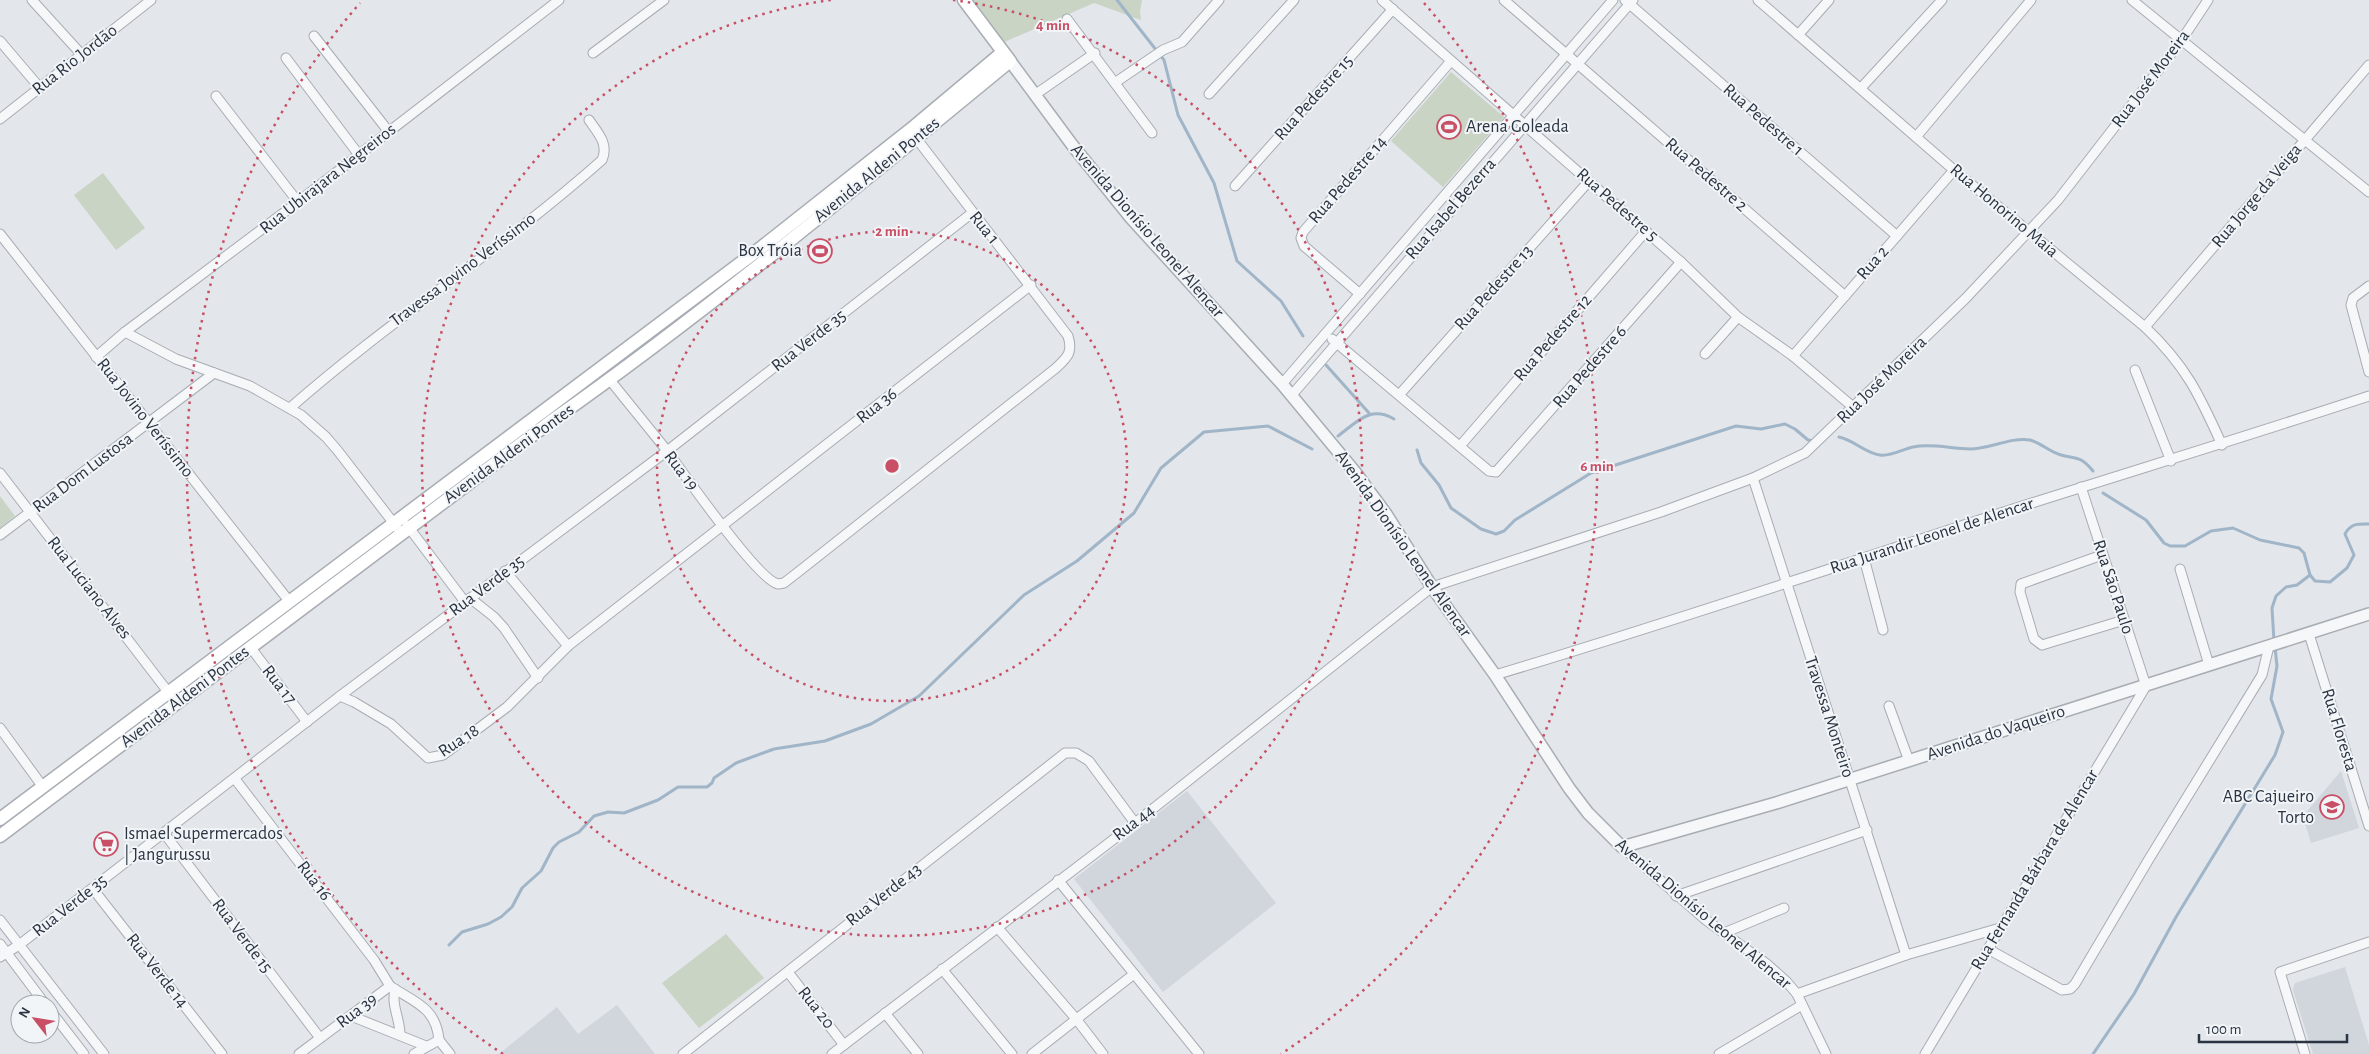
<svg xmlns="http://www.w3.org/2000/svg" width="2369" height="1054" viewBox="0 0 2369 1054" font-family="'Alegreya Sans',sans-serif">
<style>
.built{fill:#d1d5dc}
.green{fill:#c9d4c4}
.lines{fill:none;stroke-linecap:round;stroke-linejoin:round}
.stream{stroke:#a0b5c8;stroke-width:3}
.minor-casing{stroke:#a8adb4;stroke-width:11}
.tertiary-casing{stroke:#a8adb4;stroke-width:14}
.secondary-casing{stroke:#a8adb4;stroke-width:15}
.minor{stroke:#f5f7f9;stroke-width:9}
.tertiary{stroke:#f5f7f9;stroke-width:11}
.secondary{stroke:#fff;stroke-width:12}
.ring{fill:none;stroke:#c84f65;stroke-width:2.5;stroke-dasharray:2.5 5}
.labels{text-anchor:middle;dominant-baseline:central;stroke-width:4;stroke-linejoin:round;paint-order:stroke}
.street-label{font-size:18px;fill:#2b3442;stroke:#f2f5f8}
.poi-label{font-size:18px;fill:#2b3442;stroke:#f2f5f8;text-anchor:start}
.centre{fill:#c84f65;stroke:#f2f5f8;stroke-width:2.5}
.ring-label{font-size:15px;text-anchor:middle;font-weight:bold;fill:#c84f65;stroke:#f2f5f8;stroke-width:4;stroke-linejoin:round;paint-order:stroke}
</style>
<rect width="100%" height="100%" fill="#e3e6ea"/>
<g class="built">
<polygon points="2341,771 2359,828 2311,843 2303,816"/>
<polygon points="1187,791 1276,903 1163,992 1074,879"/>
<polygon points="2345,967 2369,1045 2369,1054 2313,1054 2293,990 2294,986 2295,983"/>
<polygon points="617,1005 655,1054 499,1054 557,1007 578,1034"/>
</g>
<g class="green">
<polygon points="970,0 1142,0 1140,12 1141,20 1094,3 1002,43"/>
<polygon points="1451,72 1504,117 1443,187 1391,141"/>
<polygon points="103,173 145,228 116,250 74,195"/>
<polygon points="0,496 15,516 0,528"/>
<polygon points="726,934 764,978 699,1028 662,983"/>
</g>
<g class="lines">
<g class="stream">
<polyline points="1117,0 1164,60 1178,115 1214,183 1237,261 1281,301 1303,336"/>
<polyline points="1326,365 1369,413"/>
<path d="M1338,436c19,-14 32,-31 56,-17"/>
<path d="M1839,437c15,3 26,16 41,18 10,2 23,-6 33,-8 19,-4 38,2 57,2 20,0 40,-12 60,-9 11,3 20,12 31,15 16,4 20,1 32,16"/>
<polyline points="1417,450 1421,463 1439,485 1451,508 1481,529 1496,534 1504,531 1515,520 1591,473 1736,426 1761,429 1785,424 1795,429 1808,440 1815,441"/>
<path d="M2103,493l43,27 18,23 6,3h15l26,-15 22,-3 27,12 39,8 5,5 6,22 5,6 15,1 17,-14 7,-13 -9,-21c6,-11 13,-10 24,-10"/>
<polyline points="2274,641 2272,608 2276,596 2286,587 2297,585 2310,575"/>
<polyline points="449,945 462,932 488,924 501,917 512,907 522,888 541,871 553,848 559,842 579,832 594,816 608,812 624,813 658,800 678,787 707,787 712,783 714,778 736,763 774,749 825,741 871,724 919,696 1024,595 1077,561 1134,513 1161,468 1204,432 1268,426 1312,449"/>
<polyline points="2093,1054 2134,994 2176,917 2275,755 2283,732 2271,699 2277,666 2275,647"/>
</g>
<g class="minor-casing">
<g id="minor">
<polyline points="32,0 82,55"/>
<polyline points="1382,0 1681,262 1738,317 1793,356 1853,407"/>
<polyline points="1504,0 1845,296"/>
<polyline points="1625,0 1897,236"/>
<path d="M1758,0l196,170 191,157c41,39 54,67 77,118"/>
<polyline points="2132,0 2369,192"/>
<polyline points="1067,19 1152,133"/>
<polyline points="1798,35 1829,0"/>
<polyline points="314,36 389,132"/>
<polyline points="0,41 40,88"/>
<polyline points="593,53 664,0"/>
<polyline points="286,58 359,155"/>
<polyline points="1116,82 1163,50 1182,42 1219,0"/>
<polyline points="1861,88 1942,0"/>
<polyline points="1036,94 1095,53"/>
<polyline points="1209,94 1294,0"/>
<polyline points="216,96 298,202"/>
<polyline points="0,119 151,0"/>
<polyline points="1916,137 2031,0"/>
<polyline points="1235,186 1393,9"/>
<polyline points="0,234 289,601"/>
<polyline points="2369,286 2353,298 2351,305 2369,372"/>
<polyline points="1360,294 1304,246 1301,238 1303,232 1451,61"/>
<polyline points="2145,327 2369,65"/>
<polyline points="125,332 176,359 250,386 301,415 326,437 338,451 402,534"/>
<polyline points="1332,339 1489,471 1496,472 1681,262"/>
<polyline points="1705,354 1738,317"/>
<polyline points="1793,356 1954,170"/>
<polyline points="96,357 125,332 298,202 559,0"/>
<polyline points="2135,370 2171,461"/>
<path d="M610,380c19,24 39,48 58,72 16,22 90,128 110,132l6,-1 18,-14 254,-201c12,-11 17,-16 12,-32l-155,-202"/>
<polyline points="1282,384 1613,0"/>
<polyline points="1399,395 1589,181"/>
<polyline points="1291,396 1633,0"/>
<path d="M290,408c100,-88 213,-160 312,-248 7,-16 -4,-27 -13,-40"/>
<polyline points="1460,446 1646,231"/>
<polyline points="0,473 172,697"/>
<polyline points="1753,478 1906,955"/>
<polyline points="407,525 465,602"/>
<polyline points="0,535 214,373"/>
<polyline points="2102,555 2021,584 2020,592 2034,639 2042,645 2124,620"/>
<polyline points="1864,558 1883,630"/>
<polyline points="2180,569 2209,665"/>
<polyline points="505,571 568,646"/>
<polyline points="470,598 494,617 504,628 538,678"/>
<polyline points="2309,634 2369,826"/>
<polyline points="251,648 307,722"/>
<path d="M1495,675c174,-52 346,-110 518,-166 119,-38 238,-74 356,-113"/>
<polyline points="340,696 354,702 391,724 428,758 443,755 507,707 568,646 1031,285"/>
<polyline points="1889,706 1909,761"/>
<polyline points="0,728 43,787"/>
<polyline points="235,779 374,960 390,986 299,1054"/>
<polyline points="164,833 320,1038"/>
<polyline points="1622,847 1706,920 1768,965 1786,981 1797,994 1826,1054"/>
<polyline points="1058,880 1199,1054"/>
<polyline points="93,889 222,1054"/>
<polyline points="1676,896 1867,830"/>
<polyline points="0,920 104,1054"/>
<polyline points="997,927 1077,1020 1103,1054"/>
<polyline points="1724,933 1784,908"/>
<polyline points="0,944 45,1004"/>
<polyline points="1988,949 2062,990 2070,989 2075,984 2149,859 2262,675 2269,646"/>
<polyline points="0,957 19,945 340,696 667,451 972,213"/>
<polyline points="942,969 1012,1054"/>
<polyline points="788,972 844,1045"/>
<path d="M390,986c24,16 46,21 49,54"/>
<path d="M395,989c-4,17 5,29 5,46"/>
<polyline points="1797,994 1906,955 2000,928"/>
<polyline points="50,1010 84,1054"/>
<polyline points="885,1013 918,1054"/>
<polyline points="351,1016 426,1046"/>
<polyline points="439,1040 450,1054"/>
<polyline points="414,1054 439,1040"/>
<polyline points="683,1054 1065,753 1076,753 1089,761 1135,823"/>
<polyline points="832,1054 1135,823 1432,587 1661,512 1753,478 1805,453 1966,298 2058,200 2181,41 2208,0"/>
<polyline points="1032,1054 1134,974"/>
<polyline points="1719,1054 1802,1005"/>
<polyline points="1925,1054 2146,686 2081,487"/>
<polyline points="2305,1054 2280,972 2369,942"/>
</g>
</g>
<g class="tertiary-casing">
<polyline id="tertiary" points="1010,61 1073,146 1131,218 1282,384 1355,472 1386,514 1432,587 1495,675 1569,788 1588,813 1622,847 1776,803 2369,614"/>
</g>
<g class="secondary-casing">
<g id="secondary">
<polyline points="0,819 762,247 910,130 1003,52"/>
<path d="M0,836l550,-414c159,-112 309,-237 460,-361l-46,-61"/>
</g>
</g>
<use href="#minor" class="minor"/>
<use href="#tertiary" class="tertiary"/>
<use href="#secondary" class="secondary"/>
</g>
<g class="ring">
<circle cx="892" cy="466" r="235"/>
<path d="M953 0A470 470 0 1 1 831 0"/>
<path d="M503 1054A705 705 0 0 1 360 3M1424 3A705 705 0 0 1 1281 1054"/>
</g>
<defs>
<g id="stadium-ring" transform="scale(1.25)"><circle r="9.5" fill="#f2f5f8" stroke="#c84f65" stroke-width="1.5"/><path d="M0-5a6.5 5 0 1 0 0 10a6.5 5 0 1 0 0-10ZM-3.5-1.8h7v3.6h-7Z" fill="#c84f65"/></g>
<g id="school-ring" transform="scale(1.25)"><circle r="9.5" fill="#f2f5f8" stroke="#c84f65" stroke-width="1.5"/><path d="M0-5L7-2L0 1L-7-2ZM-4 1L0 2.5L4 1V4Q0 6-4 4Z" fill="#c84f65"/></g>
<g id="supermarket-ring" transform="scale(1.25)"><circle r="9.5" fill="#f2f5f8" stroke="#c84f65" stroke-width="1.5"/><path d="M-6-5.5h2.5l.6 2H6L4.5 2H-2.5L-4.4-4H-6ZM-1.5 3.2a1.3 1.3 0 1 0 .1 0ZM3 3.2a1.3 1.3 0 1 0 .1 0Z" fill="#c84f65"/></g>
</defs>
<g fill-rule="evenodd">
<use href="#stadium-ring" x="1449" y="127"/>
<use href="#stadium-ring" x="820" y="251"/>
<use href="#school-ring" x="2332" y="807"/>
<use href="#supermarket-ring" x="106" y="844"/>
</g>
<g class="labels">
<g class="street-label">
<text transform="translate(75 60) rotate(-38)">Rua Rio Jordão</text>
<text transform="translate(2151 79) rotate(-53)">Rua José Moreira</text>
<text transform="translate(1314 98) rotate(-48)">Rua Pedestre 15</text>
<text transform="translate(1763 120) rotate(41)">Rua Pedestre 1</text>
<text transform="translate(877 170) rotate(-39)">Avenida Aldeni Pontes</text>
<text transform="translate(1706 175) rotate(41)">Rua Pedestre 2</text>
<text transform="translate(328 179) rotate(-38)">Rua Ubirajara Negreiros</text>
<text transform="translate(1348 180) rotate(-49)">Rua Pedestre 14</text>
<text transform="translate(2257 196) rotate(-50)">Rua Jorge da Veiga</text>
<text transform="translate(1617 205) rotate(41)">Rua Pedestre 5</text>
<text transform="translate(1451 209) rotate(-49)">Rua Isabel Bezerra</text>
<text transform="translate(2004 211) rotate(40)">Rua Honorino Maia</text>
<text transform="translate(984 228) rotate(51)">Rua 1</text>
<text transform="translate(1147 231) rotate(49)">Avenida Dionísio Leonel Alencar</text>
<text transform="translate(1873 263) rotate(-49)">Rua 2</text>
<text transform="translate(463 270) rotate(-37)">Travessa Jovino Veríssimo</text>
<text transform="translate(1494 288) rotate(-48)">Rua Pedestre 13</text>
<text transform="translate(1553 338) rotate(-49)">Rua Pedestre 12</text>
<text transform="translate(809 341) rotate(-38)">Rua Verde 35</text>
<text transform="translate(1590 367) rotate(-49)">Rua Pedestre 6</text>
<text transform="translate(1882 380) rotate(-44)">Rua José Moreira</text>
<text transform="translate(877 406) rotate(-38)">Rua 36</text>
<text transform="translate(145 418) rotate(52)">Rua Jovino Veríssimo</text>
<text transform="translate(509 454) rotate(-36)">Avenida Aldeni Pontes</text>
<text transform="translate(681 471) rotate(53)">Rua 19</text>
<text transform="translate(83 473) rotate(-37)">Rua Dom Lustosa</text>
<text transform="translate(1932 536) rotate(-18)">Rua Jurandir Leonel de Alencar</text>
<text transform="translate(1403 544) rotate(55)">Avenida Dionísio Leonel Alencar</text>
<text transform="translate(487 586) rotate(-37)">Rua Verde 35</text>
<text transform="translate(2113 587) rotate(72)">Rua São Paulo</text>
<text transform="translate(89 588) rotate(52)">Rua Luciano Alves</text>
<text transform="translate(279 685) rotate(52)">Rua 17</text>
<text transform="translate(185 697) rotate(-37)">Avenida Aldeni Pontes</text>
<text transform="translate(1829 717) rotate(72)">Travessa Monteiro</text>
<text transform="translate(2339 730) rotate(73)">Rua Floresta</text>
<text transform="translate(1996 733) rotate(-18)">Avenida do Vaqueiro</text>
<text transform="translate(459 741) rotate(-33)">Rua 18</text>
<text transform="translate(1134 823) rotate(-37)">Rua 44</text>
<text transform="translate(2035 870) rotate(-59)">Rua Fernanda Bárbara de Alencar</text>
<text transform="translate(314 881) rotate(53)">Rua 16</text>
<text transform="translate(884 895) rotate(-38)">Rua Verde 43</text>
<text transform="translate(70 906) rotate(-38)">Rua Verde 35</text>
<text transform="translate(1703 914) rotate(40)">Avenida Dionísio Leonel Alencar</text>
<text transform="translate(242 936) rotate(53)">Rua Verde 15</text>
<text transform="translate(157 971) rotate(52)">Rua Verde 14</text>
<text transform="translate(816 1008) rotate(52)">Rua 20</text>
<text transform="translate(357 1011) rotate(-37)">Rua 39</text>
</g>
<g class="poi-label">
<text x="1466" y="127">Arena Goleada</text>
<text x="802" y="251" text-anchor="end">Box Tróia</text>
<text x="2314" y="797" text-anchor="end">ABC Cajueiro<tspan x="2314" dy="21">Torto</tspan></text>
<text x="124" y="834">Ismael Supermercados<tspan x="124" dy="21">| Jangurussu</tspan></text>
</g>
</g>
<circle cx="892" cy="466" r="8" class="centre"/>
<g class="ring-label">
<text x="1053" y="30">4 min</text>
<text x="892" y="236">2 min</text>
<text x="1597" y="471">6 min</text>
</g>
<g transform="translate(35 1019) rotate(301)"><circle r="24" fill="#f2f5f8" stroke="#a2a8af"/>
<path d="M0-4L9 19L0 12L-9 19Z" fill="#c84f65"/>
<text y="-8" font-size="14" font-weight="bold" text-anchor="middle" fill="#2b3442">N</text>
</g>
<path d="M2199 1034v8h148v-8" fill="none" stroke="#2b3442" stroke-width="2.5"/>
<text x="2206" y="1034" font-size="15" fill="#2b3442" stroke="#f2f5f8" stroke-width="4" paint-order="stroke">100 m</text>
</svg>
